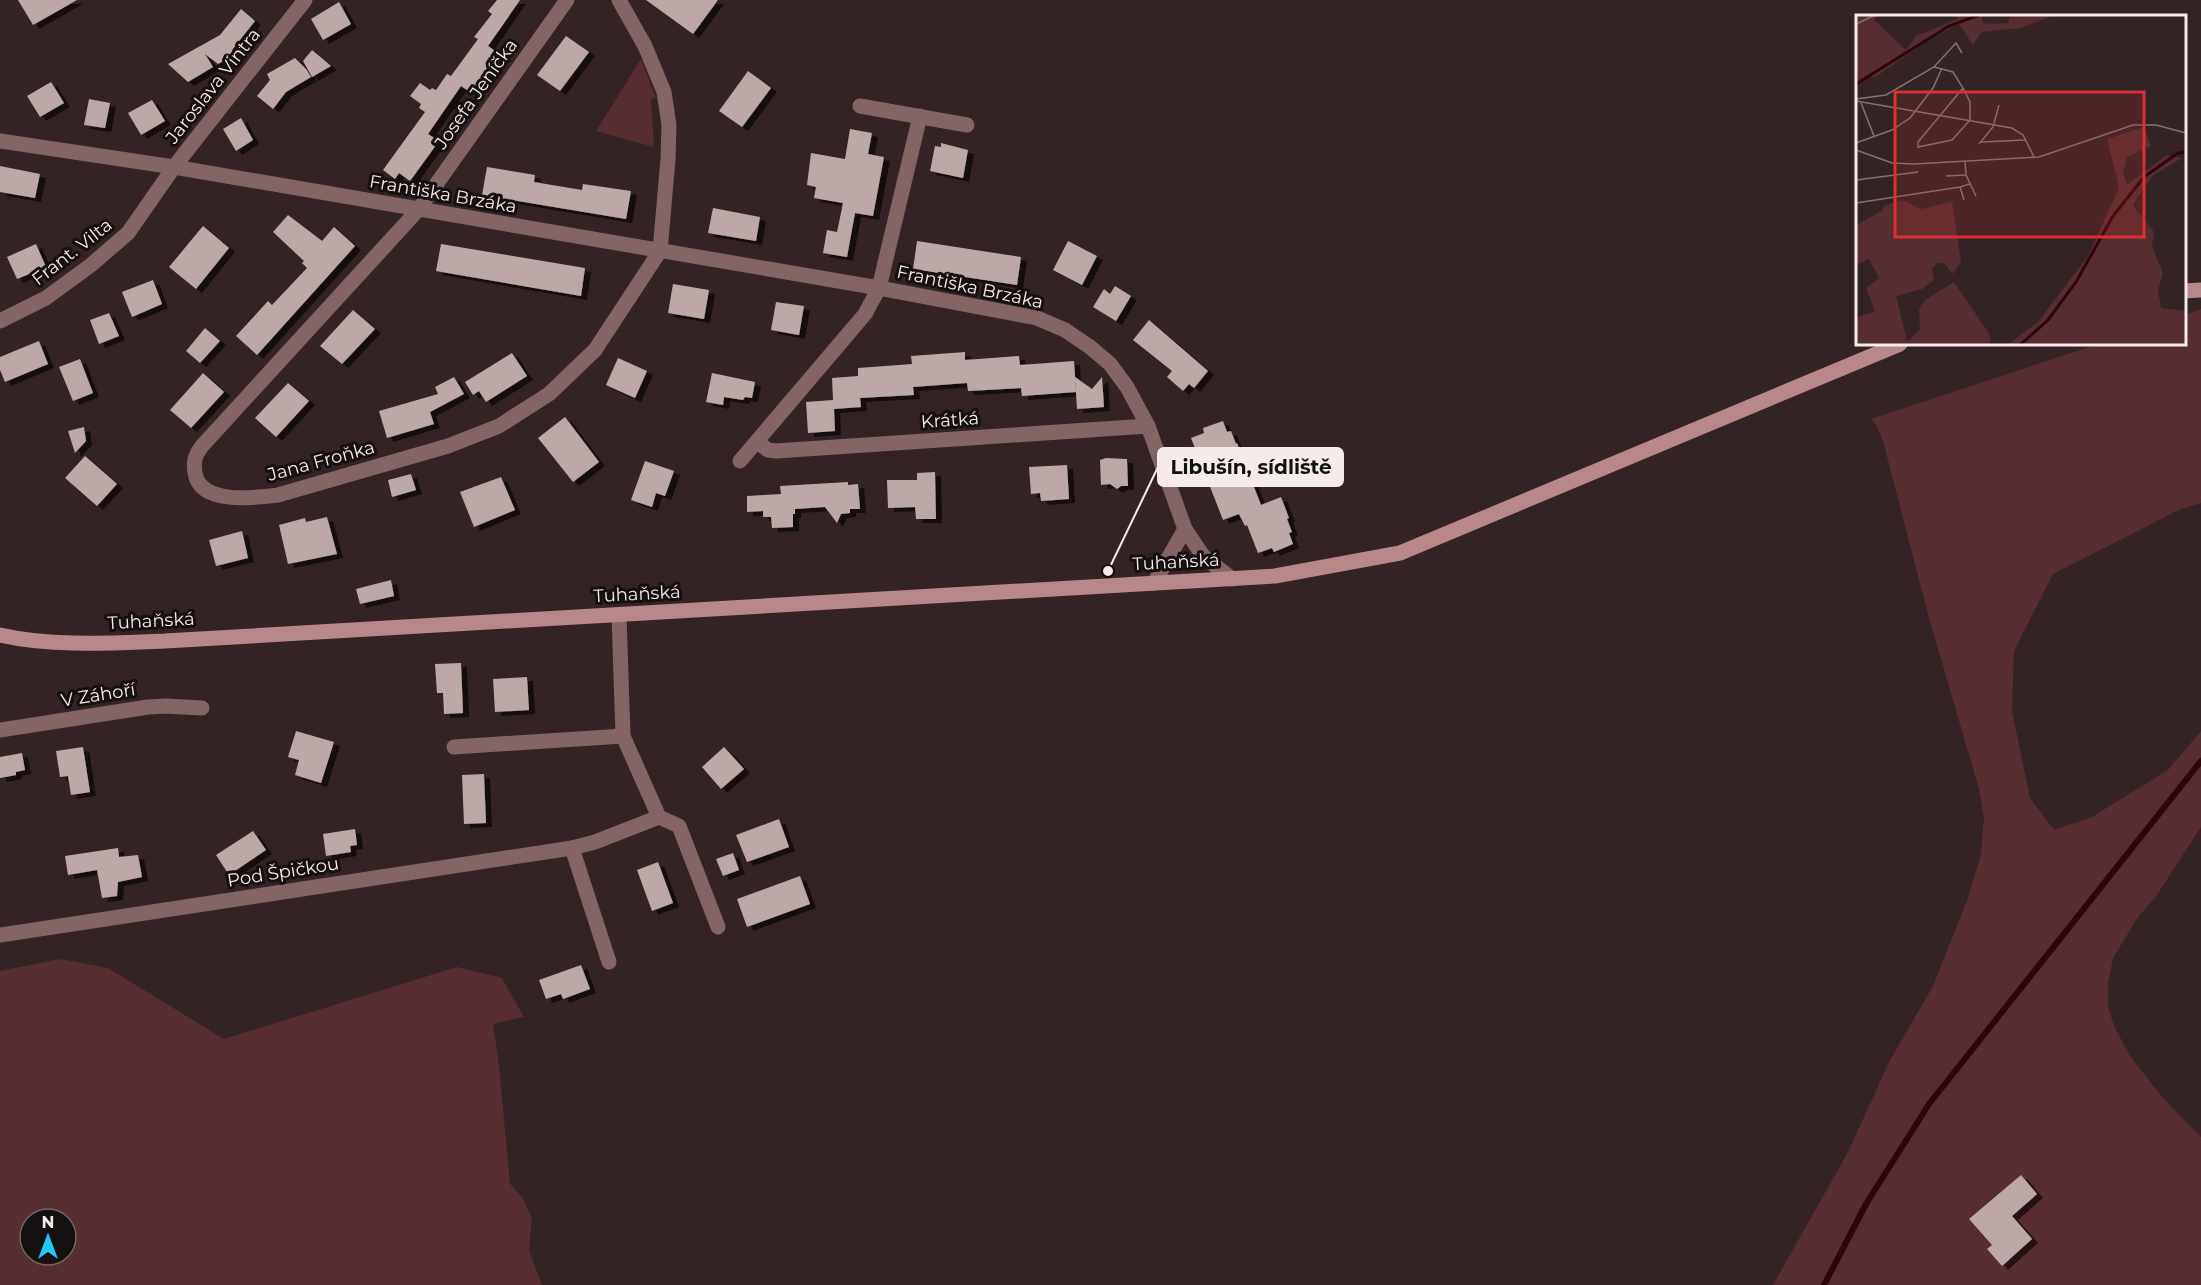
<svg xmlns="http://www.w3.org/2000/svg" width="2201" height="1285" viewBox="0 0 2201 1285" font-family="Montserrat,sans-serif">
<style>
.green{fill:#562d30;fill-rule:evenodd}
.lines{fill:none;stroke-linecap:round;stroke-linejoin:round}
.stream{stroke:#30040b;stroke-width:6}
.building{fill:#bda8a8;filter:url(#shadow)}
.street{stroke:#846566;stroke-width:15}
.secondary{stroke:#b88789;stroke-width:15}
.labels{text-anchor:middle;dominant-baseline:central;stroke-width:6;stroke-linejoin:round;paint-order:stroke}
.street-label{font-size:18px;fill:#f6ebeb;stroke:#160f0f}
.inset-river{fill:none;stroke:#30040b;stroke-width:3}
.inset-road{fill:none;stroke:#817374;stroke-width:1.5}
.view{fill:#d83232;fill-opacity:0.15;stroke:#d83232;stroke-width:3}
.inset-edge{fill:none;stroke:#f6ebeb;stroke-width:3}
.leader{fill:none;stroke:#f6ebeb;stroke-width:2}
.callout-dot{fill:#f6ebeb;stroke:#160f0f;stroke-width:2}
.callout{fill:#f6ebeb;stroke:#f6ebeb;stroke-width:2}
.callout-label{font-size:20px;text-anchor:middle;font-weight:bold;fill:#111}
</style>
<defs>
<filter id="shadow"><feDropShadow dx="6" dy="4" stdDeviation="0" flood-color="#0009"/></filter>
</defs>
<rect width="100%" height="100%" fill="#332324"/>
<g class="green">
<polygon points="641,59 656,98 651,99 654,147 596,131"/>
<polygon points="2201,309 2201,503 2181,509 2053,574 2014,651 2012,711 2030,798 2054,830 2092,817 2168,770 2201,731 2201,827 2155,898 2138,917 2113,958 2108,984 2108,1006 2114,1026 2130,1056 2162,1097 2201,1137 2201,1285 1773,1285 1848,1152 1890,1060 1933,986 1967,901 1981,854 1984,817 1979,789 1929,618 1883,441 1876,425 1871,419 2098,344 2184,344 2185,315"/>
<path d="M60,959l48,9 116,71 233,-72 45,11 22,39 -31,7 6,41 11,119 12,13 10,21 -3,32 13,35h-542v-314zM30,1219h36v36h-36z"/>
</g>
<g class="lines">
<polyline class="stream" points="1824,1285 1866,1204 1929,1104 2201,761"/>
</g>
<g class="building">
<polygon points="18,0 77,0 33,25"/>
<polygon points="497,0 520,0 488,46 501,55 473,94 461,86 428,134 439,141 410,181 399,173 395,179 383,170 425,112 419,108 421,104 410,96 420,83 430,90 432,88 436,90 447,74 451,76 478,39 474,37 492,14 488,11"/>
<polygon points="646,0 718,0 693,34"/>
<polygon points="339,2 351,24 323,40 311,19"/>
<polygon points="241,9 255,21 232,50 234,55 218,64 205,54 213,67 188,82 168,64 220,35"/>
<polygon points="566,36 589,52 560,91 537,75"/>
<polygon points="312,50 331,66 312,77 303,61"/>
<polygon points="295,58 306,69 311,77 286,92 273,109 257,96 270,80 267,74"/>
<polygon points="748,71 771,88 742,127 719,111"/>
<polygon points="51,82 64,103 40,117 27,96"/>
<polygon points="89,99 110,103 105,128 84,125"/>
<polygon points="152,100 165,121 141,135 128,113"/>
<polygon points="241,118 253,140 236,151 223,129"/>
<polygon points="850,129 872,133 868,154 884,157 873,216 855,213 847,257 823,253 827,230 837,232 843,203 814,198 816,187 807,185 811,153 845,159"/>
<polygon points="941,143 968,150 963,178 930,171 935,146 941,147"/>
<polygon points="0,166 40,174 35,198 0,192"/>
<polygon points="487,167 535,175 534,182 582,190 583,184 631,191 626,219 482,195"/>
<polygon points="713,208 760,217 756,241 708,233"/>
<polygon points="288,215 322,241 334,227 355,246 257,355 236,336 268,301 272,305 307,268 302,263 304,261 273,232"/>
<polygon points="203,226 229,248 196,289 169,267"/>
<polygon points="917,241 1021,257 1017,285 913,269"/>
<polygon points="1068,241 1097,256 1082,285 1053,270"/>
<polygon points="36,244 46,267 17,279 7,257"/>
<polygon points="441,244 585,268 581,296 436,271"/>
<polygon points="153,280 162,304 132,317 122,292"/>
<polygon points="673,284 709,290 704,319 668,313"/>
<polygon points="1115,286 1131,296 1116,321 1093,307 1104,289 1110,294"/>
<polygon points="776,302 804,306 799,335 771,330"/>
<polygon points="353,310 375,329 342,364 320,346"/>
<polygon points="109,313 119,336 99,344 90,320"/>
<polygon points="1149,320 1208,371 1194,388 1189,384 1183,391 1167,377 1172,371 1133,340"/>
<polygon points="205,328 220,341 200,363 186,351"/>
<polygon points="39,341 48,364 5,382 0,370 0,357"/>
<polygon points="965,352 965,360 1019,356 1020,365 1074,361 1076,392 1022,396 1021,388 968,391 967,383 913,387 914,395 860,398 861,407 834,409 835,431 808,433 806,402 833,400 832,378 858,376 858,368 912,364 911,356"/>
<polygon points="512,353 527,376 486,402 479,391 473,395 465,382"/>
<polygon points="618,358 647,371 635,398 606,385"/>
<polygon points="80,359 93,393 73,401 59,367"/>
<polygon points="203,373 224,392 191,428 170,410"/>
<polygon points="712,373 755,382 752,398 745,397 743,400 724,397 723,405 706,402"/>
<polygon points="454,377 464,394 430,412 434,424 387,438 379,411 438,394 435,387"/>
<polygon points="1075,377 1092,389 1102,377 1104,407 1077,409"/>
<polygon points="288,383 309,401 276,437 255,418"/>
<polygon points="565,417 599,462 573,482 538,438"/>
<polygon points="1223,421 1227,432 1231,431 1236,444 1237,443 1261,505 1281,497 1289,518 1287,519 1292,532 1289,533 1293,544 1274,552 1272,548 1258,553 1247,525 1245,526 1239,514 1223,520 1191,438 1204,433 1203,428"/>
<polygon points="84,427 86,441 75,453 68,431"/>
<polygon points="85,456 117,484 97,506 65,478"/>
<polygon points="1106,458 1127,459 1128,486 1121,486 1117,489 1110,484 1101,485 1100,460"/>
<polygon points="645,461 674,471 665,496 656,493 652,507 631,500"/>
<polygon points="1067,465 1069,499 1041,501 1040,493 1031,494 1029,467"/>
<polygon points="935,472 936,519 916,519 915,507 888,508 887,480 917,480 917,473"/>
<polygon points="411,474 416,490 392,497 388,480"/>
<polygon points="501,477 515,510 474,527 460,492"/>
<polygon points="848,482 848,485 858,484 860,509 850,509 850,513 841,514 837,523 825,507 795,509 795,514 793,514 793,527 772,528 771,517 763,517 763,511 747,512 747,496 781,494 780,486"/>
<polygon points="327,517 337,554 288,564 279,525 305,518 306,522"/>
<polygon points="242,531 248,558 216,566 209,540"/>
<polygon points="391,580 394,596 360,604 356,589"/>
<polygon points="461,663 463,713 444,714 443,693 437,693 435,664"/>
<polygon points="527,677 529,710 495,712 493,679"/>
<polygon points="296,731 334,742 321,783 295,775 299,760 288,757"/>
<polygon points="83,747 90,792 71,795 68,776 60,777 56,751"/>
<polygon points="724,747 744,769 721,789 702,767"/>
<polygon points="22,753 25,770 16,772 16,775 0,778 0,757"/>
<polygon points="484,774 486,823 464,824 462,775"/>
<polygon points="779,819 789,847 747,862 736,835"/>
<polygon points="355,829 357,845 350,846 351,852 326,856 323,834"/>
<polygon points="253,831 266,850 229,875 216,855"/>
<polygon points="118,848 119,857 138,855 142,877 118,882 117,896 102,898 97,870 68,875 65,856"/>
<polygon points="733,853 739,870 723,876 716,859"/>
<polygon points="658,862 673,903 652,911 637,870"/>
<polygon points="800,876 810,904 747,927 737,899"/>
<polygon points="581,965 590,989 563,999 561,994 546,999 539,980"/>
<polygon points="2021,1175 2037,1194 2012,1216 2032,1239 2002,1266 1987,1249 1992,1245 1969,1219"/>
</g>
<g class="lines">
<g class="street">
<path d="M567,0l-149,210 -216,236c-7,9 -9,16 -7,27 5,32 59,25 83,22l170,-49 51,-20 50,-32 46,-44 65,-99 8,-92 1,-34 -5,-33 -19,-46 -26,-46"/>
<polyline points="860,106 967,125"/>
<polyline points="0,141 174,167 879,288 1037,318 1065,330 1090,347 1110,364 1127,387 1148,426 1185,529 1203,556 1232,579"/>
<polyline points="0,321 46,298 91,265 128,233 174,167 305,0"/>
<polyline points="757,442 768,450 776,451 1148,426"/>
<polyline points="740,461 865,314 879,288 920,116"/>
<polyline points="1154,583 1185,529"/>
<polyline points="619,615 623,736 659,817 679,826 718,927"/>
<polyline points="0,730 148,707 166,706 202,708"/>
<polyline points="454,747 623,736"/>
<polyline points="0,935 572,848"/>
<polyline points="609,962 572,848 595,842 659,817"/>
</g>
<g class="secondary">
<polyline points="2184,291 2201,290"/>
<path d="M0,635c54,12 110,8 165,6l1110,-65 125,-23 500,-209"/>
</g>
</g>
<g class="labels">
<g class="street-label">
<text transform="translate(213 86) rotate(-52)">Jaroslava Vintra</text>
<text transform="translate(476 94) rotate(-55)">Josefa Jeníčka</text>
<text transform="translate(443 194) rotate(10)">Františka Brzáka</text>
<text transform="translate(72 252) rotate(-38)">Frant. Vilta</text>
<text transform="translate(970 287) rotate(12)">Františka Brzáka</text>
<text transform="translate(950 420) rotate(-4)">Krátká</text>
<text transform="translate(321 461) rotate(-15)">Jana Froňka</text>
<text transform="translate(1176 562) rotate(-3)">Tuhaňská</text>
<text transform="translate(637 594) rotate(-3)">Tuhaňská</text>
<text transform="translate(151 621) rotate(-3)">Tuhaňská</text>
<text transform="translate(98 695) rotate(-9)">V Záhoří</text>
<text transform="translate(283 872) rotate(-9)">Pod Špičkou</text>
</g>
</g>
<g transform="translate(1856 15)">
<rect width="330" height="330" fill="#332324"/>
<path d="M0,0h24l-6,5 32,30 10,-14 42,-17 -3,-4h32l-5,2 1,6 8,1 17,-1 2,-8h45l-34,13 -39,4 -9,13 -14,-21 -32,17 -53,37 -3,-3 -15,9zM288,112l7,19 -24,11 -4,15 4,13 40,-30 15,3 -30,18 -19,29 21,27 -2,15 11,26 -5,17 3,18 25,3v34h-179l31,-23 50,-66 31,-68 -12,-49zM46,185l19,9 31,-7 9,59 -8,13 -9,-11h-7l-5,6 2,11 -12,9 -26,7 11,45 13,-11 -1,-20 6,-10 29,-18 34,50 3,8 -3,5h-130l-2,-3v-24l19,-7 -9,-23 13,-10 -10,-19 -13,6v-40l26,-14 3,-6z" fill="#562d30"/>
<path class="inset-river" d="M0,69l93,-58 30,-11M164,330l28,-25 28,-38 37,-66 31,-39 34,-24 8,-1"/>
<path class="inset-road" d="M0,9l19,-9M78,52l19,5 10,16 7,14v18l-18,20 -34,7v-5l45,-54M0,84l30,-4 48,-28 22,-24 6,10M0,86l156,27 11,7 11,22M5,88l13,33M125,127l44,-2M0,128l36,-13 18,-12 23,-30 9,-20M123,129l14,-17 6,-22M0,135l36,13 22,1 125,-7 94,-32h23l30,8M109,146l1,14 10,21M90,161l20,-1M0,165l62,-8M108,185l-4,-13 10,-3M0,188l104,-16"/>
<path class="view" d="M39,77h249v145h-249z"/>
<rect width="330" height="330" class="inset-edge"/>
</g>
<path class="leader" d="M1108 571L1158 467"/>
<circle class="callout-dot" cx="1108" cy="571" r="6"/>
<rect class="callout" x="1158" y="448" width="185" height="38" rx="6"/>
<g class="callout-label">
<text x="1251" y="474">Libušín, sídliště</text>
</g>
<g transform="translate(48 1237)"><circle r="28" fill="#160f0f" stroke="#706767" stroke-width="1.5"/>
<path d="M0-4.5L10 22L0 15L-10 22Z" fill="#20c9fd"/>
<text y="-9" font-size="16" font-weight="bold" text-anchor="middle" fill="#f6ebeb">N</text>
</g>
</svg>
